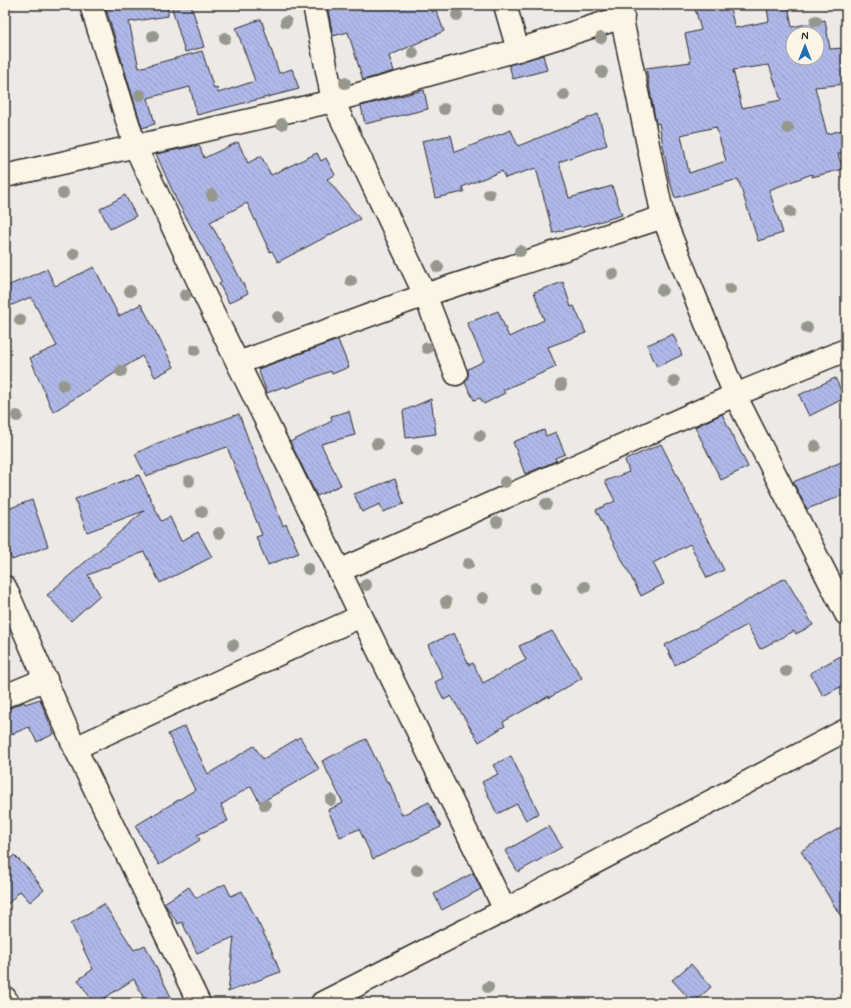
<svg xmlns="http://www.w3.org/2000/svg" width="851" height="1008" viewBox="0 0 851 1008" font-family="Mynerve,sans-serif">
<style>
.building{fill:url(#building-back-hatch);stroke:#2b2b2b;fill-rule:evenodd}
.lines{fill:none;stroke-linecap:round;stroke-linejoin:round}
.street-casing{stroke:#2b2b2b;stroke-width:25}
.street{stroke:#fcf5e5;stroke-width:22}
.tree{fill:#96988d}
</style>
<defs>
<pattern id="building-back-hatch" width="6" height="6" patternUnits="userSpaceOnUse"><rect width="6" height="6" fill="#afb8e8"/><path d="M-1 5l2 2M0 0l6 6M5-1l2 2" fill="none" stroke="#979ec7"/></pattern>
</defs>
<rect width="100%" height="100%" fill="#ede9e6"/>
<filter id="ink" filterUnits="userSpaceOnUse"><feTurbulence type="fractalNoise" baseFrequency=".025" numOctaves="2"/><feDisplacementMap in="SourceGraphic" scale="8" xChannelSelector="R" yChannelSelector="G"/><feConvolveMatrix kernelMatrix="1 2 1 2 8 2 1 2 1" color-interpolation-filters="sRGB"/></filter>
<g filter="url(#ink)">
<g class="building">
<polygon points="105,5 168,5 168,16 129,22 139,68 202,51 214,89 217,88 218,93 255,81 236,28 261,19 279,73 292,69 299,89 197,115 190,87 148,98 155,124 142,128"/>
<polygon points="171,5 191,5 204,47 185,52"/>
<polygon points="327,5 430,5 432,12 436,10 444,31 389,56 394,71 363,80 348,32 333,36"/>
<path d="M694,5h35l6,23 34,-7 -2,-13 21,-3 4,22 33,-7 5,29 13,-1 3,21v15l-31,3 12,47 19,-5v24l-8,1 5,15 -31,8v-3l-43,16 14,43 -25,8 -20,-62 -63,19 -6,-19 -10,-56 -3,1 -10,-56 45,-6 -6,-28 16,-4zM793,34h24v24h-24zM769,65l12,35 -39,8 -9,-38zM716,127l10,34 -37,12 -8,-38z"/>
<polygon points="543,55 547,70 513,79 509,65"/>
<polygon points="424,90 428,109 365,124 361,106"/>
<polygon points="598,114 607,145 559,162 569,198 612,186 622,215 581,227 580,226 553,233 536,168 505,178 502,171 462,187 464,192 435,198 422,141 451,135 455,152 511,130 518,146"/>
<polygon points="238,142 248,163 261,156 271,175 317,153 321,161 326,158 335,175 327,179 360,219 278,262 272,251 270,252 247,203 210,222 248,293 229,303 219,284 222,282 177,201 156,154 199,145 204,158"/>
<polygon points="125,195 136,216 110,229 100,209"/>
<polygon points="94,267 119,316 141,304 174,367 155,377 149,366 148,367 142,356 53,412 30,358 57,346 31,297 5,308 5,287 47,269 55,286"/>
<polygon points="563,282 571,307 574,306 586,333 548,347 556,367 503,390 505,393 484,404 480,398 474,400 465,383 468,376 468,369 484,361 467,323 498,311 509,337 544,320 534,292"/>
<polygon points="673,334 682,355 657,367 647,345"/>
<polygon points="338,340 349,367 332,374 331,371 286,388 285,386 267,393 258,369"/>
<polygon points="835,378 845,398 809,416 799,395"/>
<polygon points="431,399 436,434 406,438 403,411"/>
<polygon points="349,411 355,435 321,444 341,485 317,496 290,442 332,421 331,416"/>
<polygon points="239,414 250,444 283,526 286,524 299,553 268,565 256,537 262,535 227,447 146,476 135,454 155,444"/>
<polygon points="722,414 748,467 721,480 695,427"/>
<polygon points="544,430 546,436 556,432 565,454 555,458 556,461 525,474 513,442"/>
<polygon points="661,444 700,521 699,521 724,570 707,578 690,544 653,563 664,584 641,596 596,510 615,501 605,481 629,472 625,460"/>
<polygon points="846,460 846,494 807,509 793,482"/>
<polygon points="139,475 161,521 170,517 181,541 198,532 212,557 160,583 144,552 88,575 100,595 71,621 47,595 144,511 87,532 75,499"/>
<polygon points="395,479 404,504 383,512 380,504 362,512 354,494"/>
<polygon points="32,500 48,546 12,560 5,542 5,510"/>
<polygon points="785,578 813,625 796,634 794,631 760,649 747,625 675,665 665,645 731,610"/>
<polygon points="552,631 582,678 549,698 549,696 503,722 505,726 479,742 451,696 444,700 435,682 443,678 428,645 454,633 469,665 473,663 483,683 526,660 519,646"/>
<polygon points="846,653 846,684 823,696 810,673"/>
<polygon points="40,699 54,734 37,742 29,727 5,737 5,710 24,702 25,704"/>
<polygon points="185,726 208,774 254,746 263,759 300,737 319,769 260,803 251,786 221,805 228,821 197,835 200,840 159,865 135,826 195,790 168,734"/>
<polygon points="366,739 387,782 389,781 402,815 429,802 441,827 373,859 359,829 340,837 328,810 343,803 322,761"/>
<polygon points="511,756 539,813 526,820 517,804 497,814 482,782 498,774 493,765"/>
<polygon points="846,824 846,925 801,851"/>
<polygon points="549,826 562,847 518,872 505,851"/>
<polygon points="14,855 28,869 44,890 30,902 20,891 5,907 5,865"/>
<polygon points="473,873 481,889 442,910 434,894"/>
<polygon points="225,884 231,896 242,891 270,946 280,972 228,992 234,937 197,953 182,922 178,924 164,903 189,887 196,898"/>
<polygon points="104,904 134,950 145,945 174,1003 146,1003 134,979 97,1003 94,1003 78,980 93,969 71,923"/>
<polygon points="691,964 711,987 693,1003 672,980"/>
</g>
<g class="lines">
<g class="street-casing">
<g id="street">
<polyline points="91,5 135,146 206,298 505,910"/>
<polyline points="314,5 333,101 425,295 456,374"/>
<polyline points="505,5 518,50"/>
<polyline points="619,5 663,217 735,395 846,614"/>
<polyline points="5,176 333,101 518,50 623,17"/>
<polyline points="238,363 425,295 663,217"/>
<polyline points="339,571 735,395 846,350"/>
<polyline points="5,587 75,748 199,1003"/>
<polyline points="5,696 46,679"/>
<polyline points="75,748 361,616"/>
<polyline points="5,998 8,1003"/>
<polyline points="322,1003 505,910 846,730"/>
</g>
</g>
<use href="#street" class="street"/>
</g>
<g class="tree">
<circle cx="457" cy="15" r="6"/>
<circle cx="816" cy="21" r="6"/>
<circle cx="286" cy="22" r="6"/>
<circle cx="153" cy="36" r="6"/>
<circle cx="225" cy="38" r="6"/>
<circle cx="601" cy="38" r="6"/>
<circle cx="413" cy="53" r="6"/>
<circle cx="602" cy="72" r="6"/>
<circle cx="345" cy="83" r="6"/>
<circle cx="140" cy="95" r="6"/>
<circle cx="564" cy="95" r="6"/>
<circle cx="498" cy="108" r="6"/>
<circle cx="444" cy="109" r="6"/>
<circle cx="282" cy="124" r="6"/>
<circle cx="788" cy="128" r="6"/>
<circle cx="63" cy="193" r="6"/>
<circle cx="489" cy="194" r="6"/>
<circle cx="212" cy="195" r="6"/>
<circle cx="790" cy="212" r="6"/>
<circle cx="520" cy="251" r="6"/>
<circle cx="74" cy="254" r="6"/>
<circle cx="438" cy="267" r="6"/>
<circle cx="613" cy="274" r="6"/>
<circle cx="351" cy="281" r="6"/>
<circle cx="730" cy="289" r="6"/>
<circle cx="662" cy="290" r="6"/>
<circle cx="130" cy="291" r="6"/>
<circle cx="185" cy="295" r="6"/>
<circle cx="278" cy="317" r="6"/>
<circle cx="20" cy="320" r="6"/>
<circle cx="807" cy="328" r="6"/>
<circle cx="427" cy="348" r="6"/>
<circle cx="195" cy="350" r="6"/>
<circle cx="121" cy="371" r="6"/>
<circle cx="674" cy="381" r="6"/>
<circle cx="63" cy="385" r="6"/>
<circle cx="561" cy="385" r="6"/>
<circle cx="17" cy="416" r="6"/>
<circle cx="480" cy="436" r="6"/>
<circle cx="377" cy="444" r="6"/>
<circle cx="815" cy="446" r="6"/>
<circle cx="417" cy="450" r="6"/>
<circle cx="189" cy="481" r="6"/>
<circle cx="505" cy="482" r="6"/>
<circle cx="546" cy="504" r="6"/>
<circle cx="202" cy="512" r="6"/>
<circle cx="497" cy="522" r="6"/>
<circle cx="219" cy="533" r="6"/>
<circle cx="468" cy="564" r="6"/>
<circle cx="308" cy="569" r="6"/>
<circle cx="366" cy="585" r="6"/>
<circle cx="585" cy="587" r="6"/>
<circle cx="535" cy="588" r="6"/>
<circle cx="483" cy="598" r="6"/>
<circle cx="446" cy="602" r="6"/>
<circle cx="233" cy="645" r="6"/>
<circle cx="786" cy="671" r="6"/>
<circle cx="331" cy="800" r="6"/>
<circle cx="265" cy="805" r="6"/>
<circle cx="417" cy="870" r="6"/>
<circle cx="488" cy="987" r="6"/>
</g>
</g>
<rect width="851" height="1008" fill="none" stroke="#fcf5e5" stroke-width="20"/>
<rect x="10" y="10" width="831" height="988" fill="none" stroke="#2b2b2b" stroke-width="1.5" filter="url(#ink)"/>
<g transform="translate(805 46)"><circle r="19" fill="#fcf5e5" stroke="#a8a49b"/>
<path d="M0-3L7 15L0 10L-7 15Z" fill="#1f6fb2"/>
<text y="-6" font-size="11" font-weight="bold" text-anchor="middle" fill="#2b2b2b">N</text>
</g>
</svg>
